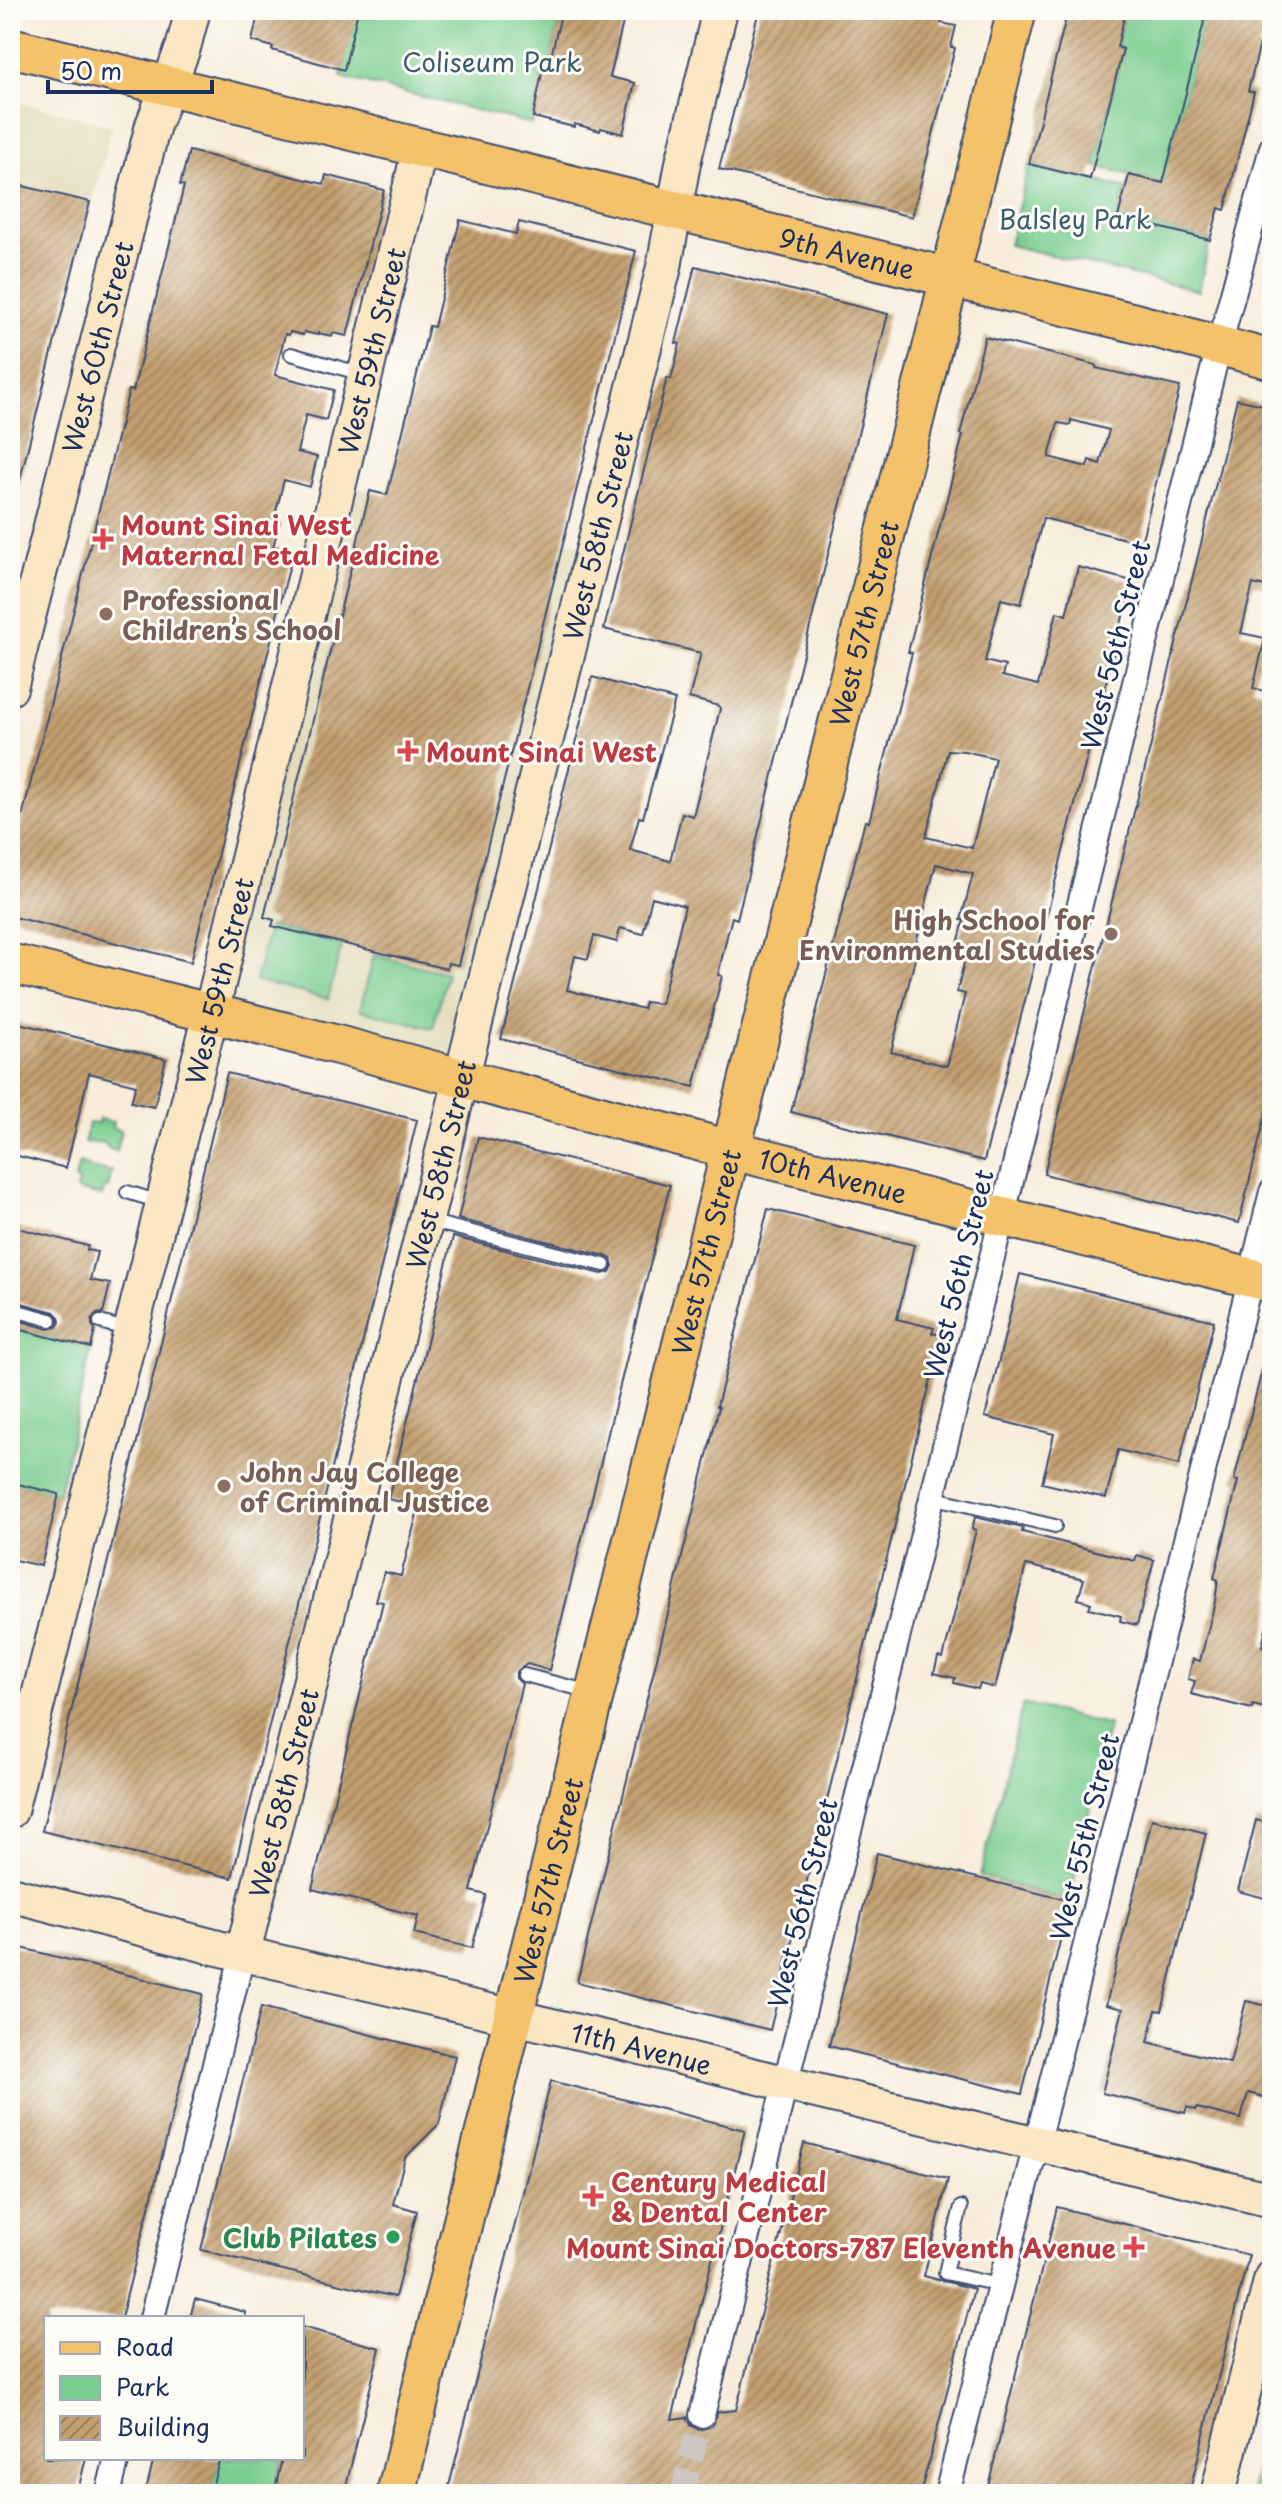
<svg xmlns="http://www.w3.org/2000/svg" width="1282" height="2504" viewBox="0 0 1282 2504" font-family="'Playpen Sans',sans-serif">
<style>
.built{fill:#e3dbba}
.green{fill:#7acd90;stroke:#4a7e77;stroke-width:2}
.building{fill:url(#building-hatch);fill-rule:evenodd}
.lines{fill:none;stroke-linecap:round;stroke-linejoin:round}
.street-tunnel{stroke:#ccc7c2;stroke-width:24;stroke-dasharray:24 12;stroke-linecap:butt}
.lane-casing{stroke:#3c4c71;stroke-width:16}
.street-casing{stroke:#3c4c71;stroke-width:28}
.secondary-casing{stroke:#3c4c71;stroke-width:38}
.primary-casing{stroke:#3c4c71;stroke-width:42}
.lane{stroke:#fff;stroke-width:12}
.street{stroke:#fff;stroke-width:24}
.secondary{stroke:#fbe7c3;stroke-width:34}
.primary{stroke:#f4c26a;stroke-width:38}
.health-dot{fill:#e0444e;stroke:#fdfcf7;stroke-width:3}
.education-dot{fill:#8d6e63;stroke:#fdfcf7;stroke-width:3}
.leisure-dot{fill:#2e9e5b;stroke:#fdfcf7;stroke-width:3}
.labels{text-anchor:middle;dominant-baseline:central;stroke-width:6;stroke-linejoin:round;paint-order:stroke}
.park-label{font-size:26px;fill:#385e6d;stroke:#fdfcf7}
.street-label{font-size:26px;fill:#1b2f5e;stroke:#fdfcf7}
.health-label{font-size:26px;font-weight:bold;fill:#be3a42;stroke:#fdfcf7;text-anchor:start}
.education-label{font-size:26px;font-weight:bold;fill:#785e54;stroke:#fdfcf7;text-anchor:start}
.leisure-label{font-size:26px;font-weight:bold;fill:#27864d;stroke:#fdfcf7;text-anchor:end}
</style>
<defs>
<pattern id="building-hatch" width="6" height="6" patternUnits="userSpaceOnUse" patternTransform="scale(2)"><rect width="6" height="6" fill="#c39f6f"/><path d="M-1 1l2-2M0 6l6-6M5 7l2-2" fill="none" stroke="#9e825e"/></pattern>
</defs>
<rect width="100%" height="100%" fill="#fdfcf7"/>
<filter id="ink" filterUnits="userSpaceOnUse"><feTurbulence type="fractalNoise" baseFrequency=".0125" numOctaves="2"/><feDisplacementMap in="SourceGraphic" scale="16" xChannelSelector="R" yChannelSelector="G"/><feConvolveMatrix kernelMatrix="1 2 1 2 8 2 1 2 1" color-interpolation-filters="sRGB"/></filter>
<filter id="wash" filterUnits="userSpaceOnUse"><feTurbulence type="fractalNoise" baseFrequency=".006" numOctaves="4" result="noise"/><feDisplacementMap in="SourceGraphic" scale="32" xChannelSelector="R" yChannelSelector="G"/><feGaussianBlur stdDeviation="1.8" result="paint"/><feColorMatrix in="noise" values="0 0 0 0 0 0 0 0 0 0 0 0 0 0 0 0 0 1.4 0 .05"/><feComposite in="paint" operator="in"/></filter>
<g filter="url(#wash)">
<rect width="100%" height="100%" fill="#f8eddb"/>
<g class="built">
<polygon points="10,100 112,126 10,526"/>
<polygon points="339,483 593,548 460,1078 211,1013"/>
</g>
<g class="green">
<polygon points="352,10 562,10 549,65 544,64 532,124 341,77 356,15 351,14"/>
<polygon points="1126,10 1207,10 1170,156 1167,184 1094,166 1123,49 1117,47"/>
<polygon points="1029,164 1126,188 1118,217 1210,240 1199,291 1009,245"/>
<polygon points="269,926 342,944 328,999 255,981"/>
<polygon points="374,955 447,973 433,1028 360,1010"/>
<polygon points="99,1119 113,1122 112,1128 121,1130 117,1151 110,1149 102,1142 84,1143 89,1123 98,1124"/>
<polygon points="79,1163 94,1169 112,1171 108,1188 104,1187 102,1196 76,1190 78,1180 75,1179"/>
<polygon points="10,1327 91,1348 59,1494 10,1482"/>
<polygon points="1023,1704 1108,1725 1070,1901 980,1876"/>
<polygon points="1272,2403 1272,2494 1250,2494"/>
<polygon points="220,2458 282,2458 274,2494 210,2494"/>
</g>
<g id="blocks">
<g class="building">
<polygon points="259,10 352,10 351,14 357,15 344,70 272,50 273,47 252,41"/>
<polygon points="562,10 623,10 621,17 624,18 610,77 635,83 623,134 601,128 600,131 575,124 574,127 533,117 544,63 549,65"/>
<polygon points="759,10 944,10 941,23 956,26 951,47 955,48 912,217 719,169"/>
<polygon points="1068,10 1126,10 1117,47 1123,49 1090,179 1029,164"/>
<polygon points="1207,10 1272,10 1272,30 1264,28 1248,91 1254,92 1225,210 1219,208 1210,240 1118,217 1129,175 1163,183"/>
<polygon points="189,151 324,184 326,175 384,190 347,336 333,333 332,336 318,333 318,335 304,332 303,335 290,332 289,335 285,334 275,375 334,390 326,420 306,415 297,452 317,457 310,487 284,480 274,519 280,521 273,547 293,552 191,962 10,916 10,865 129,390 133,391 184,186 180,185"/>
<polygon points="10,183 90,202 16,495 10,494"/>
<polygon points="460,220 516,234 519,222 636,251 458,965 448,963 447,969 272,926 274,920 264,917 370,491 387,495 429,326 434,327"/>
<path d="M695,266l193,48 -151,605 -5,-2 -5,19 -9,39 4,1 -28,111 -193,-48 91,-362 83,23 -32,118 -4,-1 -9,33 40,11 12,-48 11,3 27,-107 -1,-3 -30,-8 12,-45 -97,-24 63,-251 4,1 9,-35 -4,-1zM652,897l33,9 -24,98 -16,-2 -2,7 -76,-19 8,-34 13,3 6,-23 23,6 3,-14 23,6z"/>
<path d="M985,337l111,28v3l84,19 -39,156 -98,-25 -22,86 -20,-5 -16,62 20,5 -3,10 36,9 19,-73 9,3 12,-48 54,14 -148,580 -193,-49 74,-291 4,1 43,-169 -4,-1 55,-217 -3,-1zM1071,420l38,10 -9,34 -11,-4 -2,7 -38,-10 9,-34 12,2zM948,750l16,1 31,7 -23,90 -46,-11zM936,864l37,10 -12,46h3l-7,28 10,2 -10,42 8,2 -18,72 -56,-14 28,-108 -3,-1z"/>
<polygon points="1237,399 1272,407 1272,558 1265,587 1253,584 1241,633 1265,638 1253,688 1272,693 1272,1089 1239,1223 1044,1174"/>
<polygon points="10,1021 166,1059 154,1107 131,1102 136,1085 89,1073 66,1168 10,1154"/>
<polygon points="227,1073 417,1120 232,1878 42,1831"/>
<polygon points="478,1137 670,1185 549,1670 527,1664 516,1672 516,1678 522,1684 471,1891 486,1895 472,1948 414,1934 418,1916 312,1889 383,1602 376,1601 384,1572 401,1576 419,1506 388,1499 453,1237 602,1274 610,1272 613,1266 611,1259 606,1256 458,1219"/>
<polygon points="768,1209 914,1245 897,1319 934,1328 932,1333 942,1335 770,2030 577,1982 719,1407 717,1406"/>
<polygon points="10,1226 88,1246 87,1250 97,1252 90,1280 110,1284 103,1313 97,1314 92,1319 92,1325 95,1330 91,1348 10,1327 10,1318 49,1329 57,1327 60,1322 59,1317 54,1312 10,1300"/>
<polygon points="1020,1274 1214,1321 1179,1465 1118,1450 1106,1498 1042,1483 1054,1434 985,1417"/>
<polygon points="1266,1355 1272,1355 1272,1604 1262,1646 1272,1649 1272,1710 1253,1705 1252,1709 1191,1694 1195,1681 1188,1679 1193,1659 1200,1661 1215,1602 1218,1580 1214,1578 1238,1481 1234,1480"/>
<polygon points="10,1482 59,1494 41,1566 10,1559"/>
<polygon points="975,1517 1023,1528 1022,1532 1135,1561 1137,1555 1154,1560 1137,1625 1120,1621 1121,1616 1089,1608 1091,1603 1078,1599 1084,1579 1026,1565 995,1688 980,1684 978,1689 954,1683 955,1678 934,1673 938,1657 943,1658 976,1530 972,1529"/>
<polygon points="1152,1819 1206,1833 1162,2011 1156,2010 1148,2042 1230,2063 1246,2001 1272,2007 1272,2099 1248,2093 1241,2119 1197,2108 1196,2110 1187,2107 1185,2113 1102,2093 1123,2009 1106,2005"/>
<polygon points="1256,1820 1272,1824 1272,1900 1238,1891"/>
<polygon points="877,1853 1070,1901 1022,2094 829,2046"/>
<polygon points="10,1945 203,1994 121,2318 46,2318 46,2458 86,2458 77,2494 10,2494"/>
<polygon points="261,2007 455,2056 439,2124 405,2158 393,2204 417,2211 395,2297 201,2250"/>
<polygon points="551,2081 745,2130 672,2419 687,2417 691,2425 699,2430 712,2426 718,2412 736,2410 804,2143 948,2179 924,2276 974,2289 920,2494 447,2494"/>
<polygon points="1057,2207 1249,2255 1189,2494 986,2494"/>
<polygon points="195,2299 245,2312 245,2318 190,2318"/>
<polygon points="302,2327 380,2348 344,2494 274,2494 282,2458 302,2458"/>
<polygon points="154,2458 220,2458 210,2494 145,2494"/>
</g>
</g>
</g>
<g filter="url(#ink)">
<use href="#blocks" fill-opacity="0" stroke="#3c4c71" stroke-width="2"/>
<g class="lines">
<polyline class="street-tunnel" points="682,2494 702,2415"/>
<g class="lane-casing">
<g id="lane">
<polyline points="291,354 362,374"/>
<polyline points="127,1192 160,1202"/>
<polyline points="428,1221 604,1265"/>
<polyline points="10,1309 51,1320"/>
<polyline points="100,1322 128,1330"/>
<polyline points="931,1497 1055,1526"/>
<polyline points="524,1675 591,1692"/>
<polyline points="1270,1777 1272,1777"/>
<polyline points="961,2207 945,2273 999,2285"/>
</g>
</g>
<g class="street-casing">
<g id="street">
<polyline points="152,2318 243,1952"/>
<path d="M702,2415c175,-689 344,-1380 517,-2069l53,-198"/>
<polyline points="108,2494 117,2458"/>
<polyline points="947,2494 1051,2086 1272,1192"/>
</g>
</g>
<g class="secondary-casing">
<g id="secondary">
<path id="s1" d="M10,688l143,-563 30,-77 10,-38"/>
<path id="s2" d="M10,1811l201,-798 209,-865"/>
<path id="s3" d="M10,1894l208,54 407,95 162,41 485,116"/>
<path id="s4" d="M243,1952l421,-1685 19,-104 37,-153"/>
<polyline points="1218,2494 1272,2277"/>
</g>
</g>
<g class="primary-casing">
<g id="primary">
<path id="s5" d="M10,47l1133,278 129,35"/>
<path id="s6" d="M10,963l324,81 397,106 541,133"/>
<path id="s7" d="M396,2494l117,-476 504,-2008"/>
</g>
</g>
<use href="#lane" class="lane"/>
<use href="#street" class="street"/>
<use href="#secondary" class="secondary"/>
<use href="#primary" class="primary"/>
</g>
</g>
<g class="health-dot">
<path d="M99 527h8v8h8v8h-8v8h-8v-8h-8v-8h8z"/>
<path d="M404 739h8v8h8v8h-8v8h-8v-8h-8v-8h8z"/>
<path d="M589 2184h8v8h8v8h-8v8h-8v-8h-8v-8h8z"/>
<path d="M1130 2235h8v8h8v8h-8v8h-8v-8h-8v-8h8z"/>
</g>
<g class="education-dot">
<circle cx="106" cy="614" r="8"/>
<circle cx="1111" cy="934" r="8"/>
<circle cx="224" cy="1486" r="8"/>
</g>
<circle class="leisure-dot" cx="393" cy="2237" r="8"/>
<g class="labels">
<g class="park-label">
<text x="492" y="61">Coliseum Park</text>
<text x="1075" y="218">Balsley Park</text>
</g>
<g class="street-label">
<text stroke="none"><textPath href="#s5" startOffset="862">9th Avenue</textPath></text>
<text stroke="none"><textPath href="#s1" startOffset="352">West 60th Street</textPath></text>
<text stroke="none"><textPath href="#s2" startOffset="1504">West 59th Street</textPath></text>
<text stroke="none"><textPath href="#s4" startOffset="1460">West 58th Street</textPath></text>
<text stroke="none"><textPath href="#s7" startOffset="1928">West 57th Street</textPath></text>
<text transform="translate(1115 645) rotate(-76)">West 56th Street</text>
<text stroke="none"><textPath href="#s2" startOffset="856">West 59th Street</textPath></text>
<text stroke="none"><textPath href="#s4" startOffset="812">West 58th Street</textPath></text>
<text stroke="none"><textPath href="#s6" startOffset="850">10th Avenue</textPath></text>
<text stroke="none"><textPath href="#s7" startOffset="1280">West 57th Street</textPath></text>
<text transform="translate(958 1274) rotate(-76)">West 56th Street</text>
<text stroke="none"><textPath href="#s4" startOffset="164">West 58th Street</textPath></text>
<text transform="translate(1084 1837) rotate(-76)">West 55th Street</text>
<text stroke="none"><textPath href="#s7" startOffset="632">West 57th Street</textPath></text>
<text transform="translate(802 1903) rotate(-76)">West 56th Street</text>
<text stroke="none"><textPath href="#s3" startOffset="650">11th Avenue</textPath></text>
</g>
<g class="health-label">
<text x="121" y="524">Mount Sinai West<tspan x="121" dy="30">Maternal Fetal Medicine</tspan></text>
<text x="426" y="751">Mount Sinai West</text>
<text x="611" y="2181">Century Medical<tspan x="611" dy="30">&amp; Dental Center</tspan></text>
<text x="1116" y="2247" text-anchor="end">Mount Sinai Doctors-787 Eleventh Avenue</text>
</g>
<g class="education-label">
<text x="122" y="599">Professional<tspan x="122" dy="30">Children’s School</tspan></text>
<text x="1095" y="919" text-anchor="end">High School for<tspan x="1095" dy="30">Environmental Studies</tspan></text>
<text x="240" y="1471">John Jay College<tspan x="240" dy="30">of Criminal Justice</tspan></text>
</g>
<g class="leisure-label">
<text x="377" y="2237">Club Pilates</text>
</g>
</g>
<rect width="1282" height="2504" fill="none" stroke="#fdfcf7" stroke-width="40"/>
<rect x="44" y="2316" width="260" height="144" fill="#fdfcf7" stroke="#a3aaba" stroke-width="2"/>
<rect x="60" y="2342" width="40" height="12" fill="#f4c26a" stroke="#a3aaba" stroke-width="2"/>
<text x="116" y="2356" font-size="24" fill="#1b2f5e">Road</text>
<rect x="60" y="2376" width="40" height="24" fill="#7acd90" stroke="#a3aaba" stroke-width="2"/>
<text x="116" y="2396" font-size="24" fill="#1b2f5e">Park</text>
<rect x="60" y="2416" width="40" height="24" fill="url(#building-hatch)" stroke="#a3aaba" stroke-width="2"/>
<text x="116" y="2436" font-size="24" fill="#1b2f5e">Building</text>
<path d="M48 80v12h164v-12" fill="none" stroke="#1b2f5e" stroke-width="4"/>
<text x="60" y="80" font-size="24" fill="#1b2f5e" stroke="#fdfcf7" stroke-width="6" paint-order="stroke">50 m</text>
</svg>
